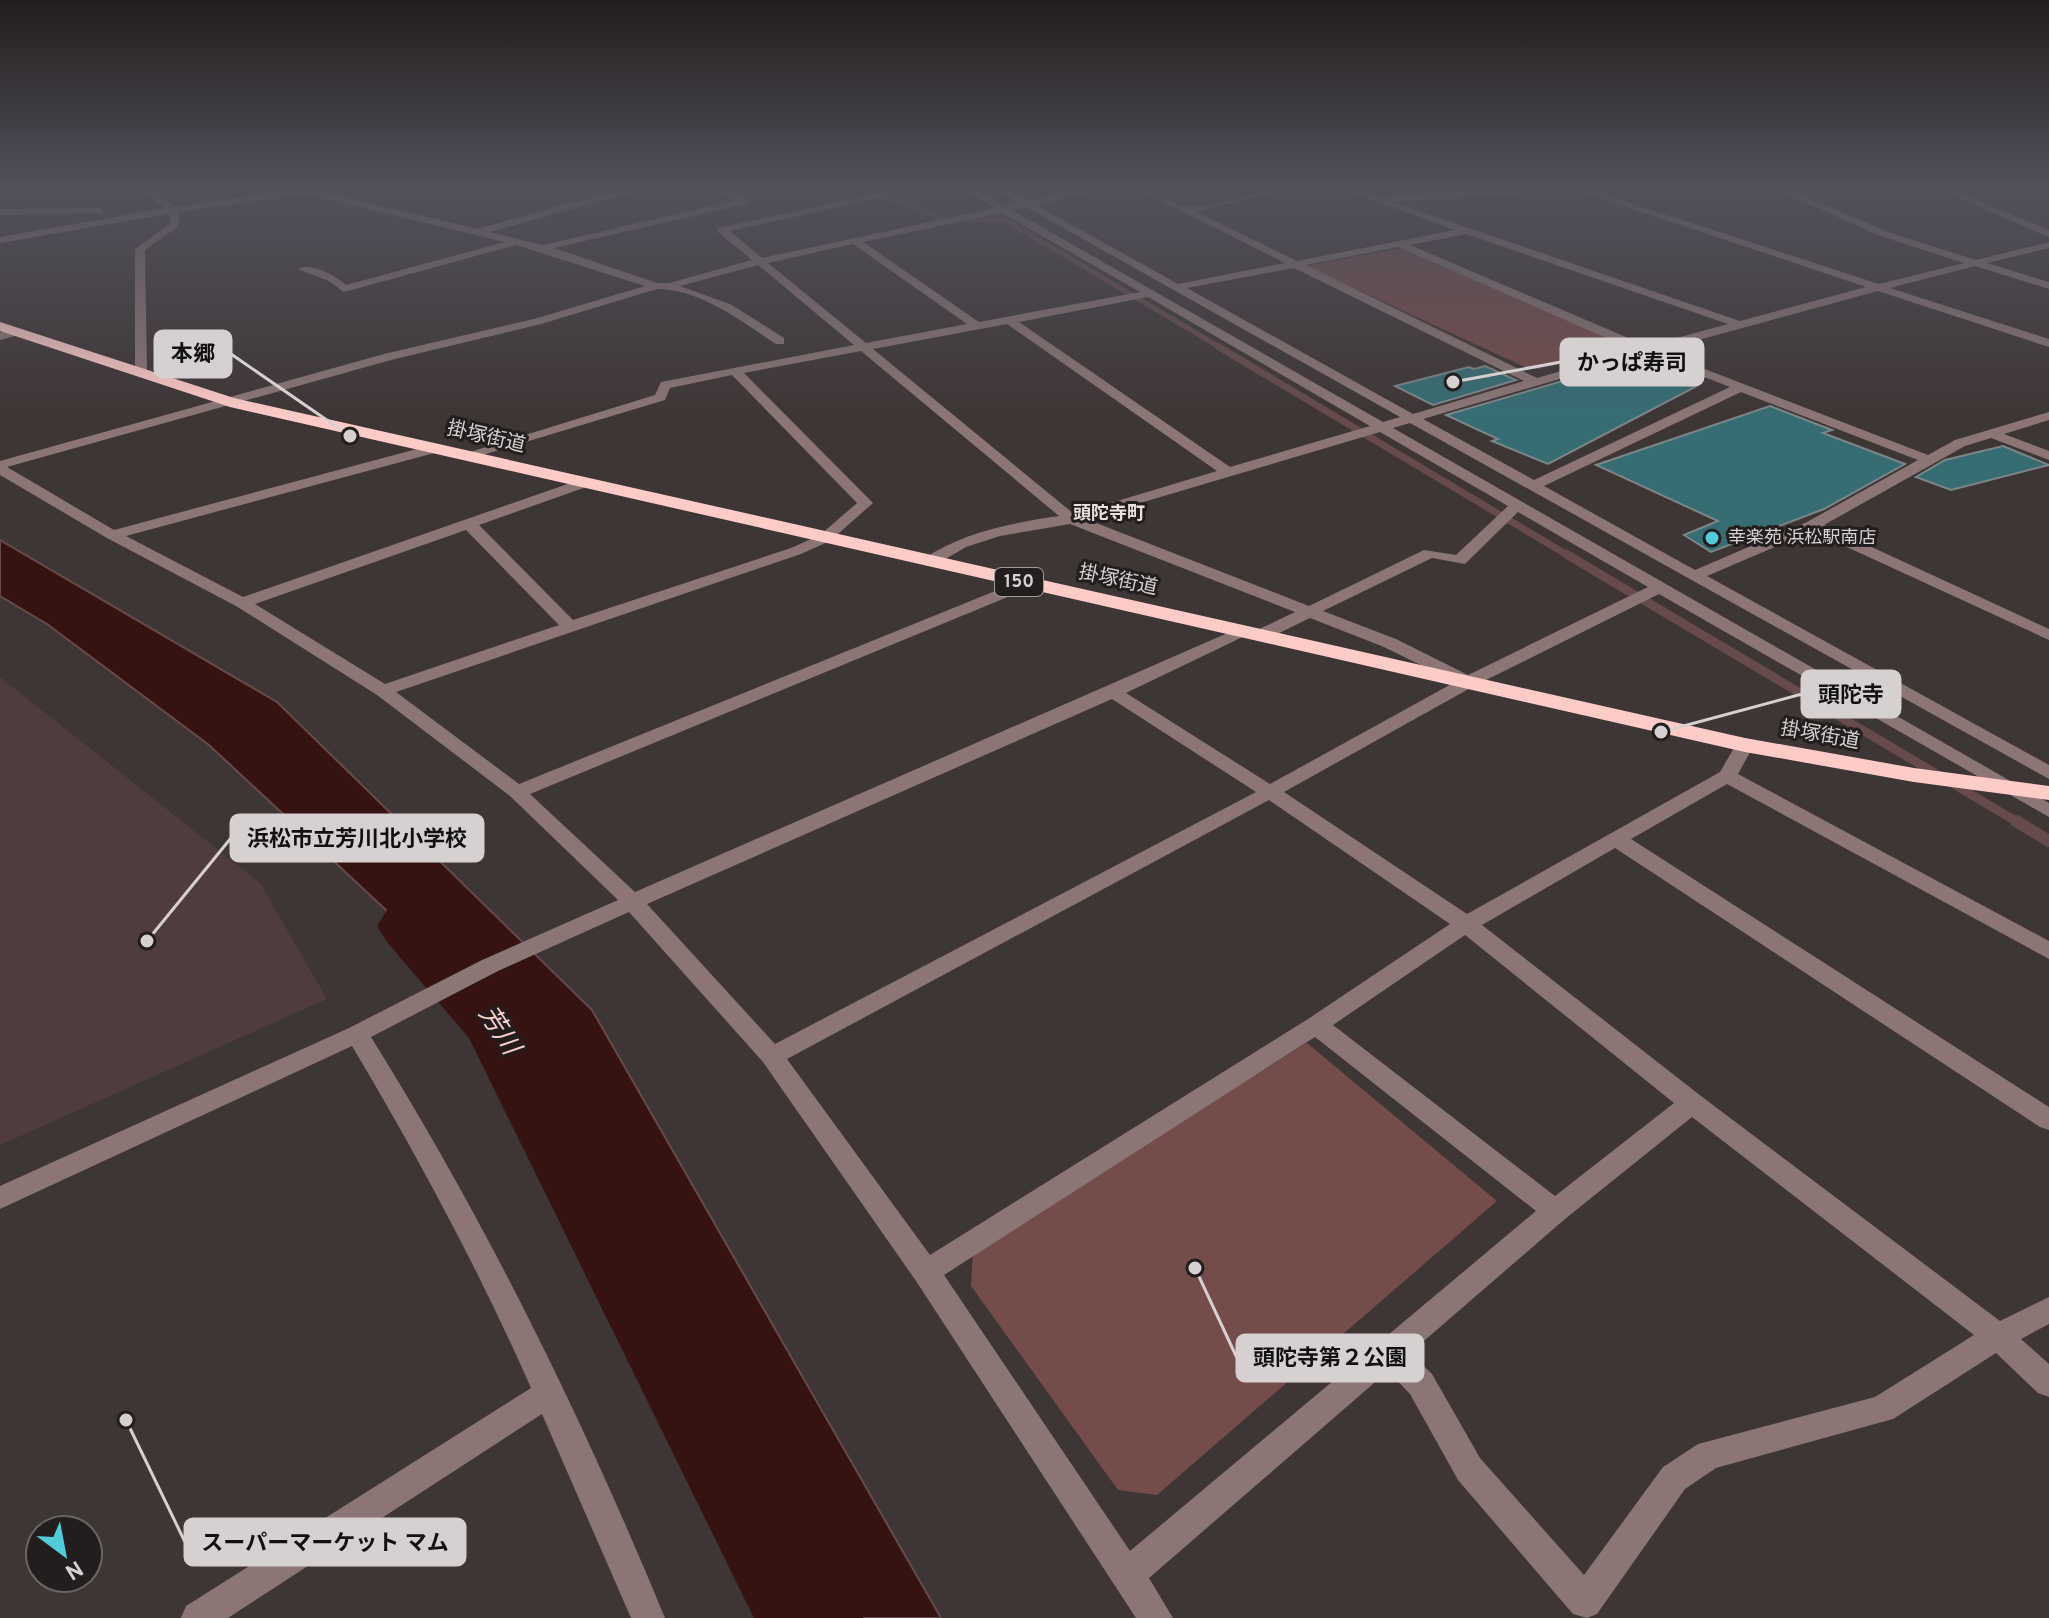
<svg xmlns="http://www.w3.org/2000/svg" width="2049" height="1618" viewBox="0 0 2049 1618" font-family="Overpass,'Noto Sans JP',sans-serif">
<style>
.built{fill:#4e3d3c}
.green{fill:#744c49}
.water{fill:#361211;stroke:#664b4a;stroke-width:2}
.lines{fill:none;stroke-linecap:round;stroke-linejoin:round}
.stream-far3{stroke:#664b4a;stroke-width:5}
.stream-far2{stroke:#664b4a;stroke-width:7}
.stream-far1{stroke:#664b4a;stroke-width:9}
.stream{stroke:#664b4a;stroke-width:12}
.river{fill:#361211;fill-rule:evenodd}
.building{fill:#366d73;stroke:#7c8688;stroke-width:2}
.minor{fill:#8b7675;fill-rule:evenodd}
.highway{fill:#fecbc7;fill-rule:evenodd}
.poi-dot{fill:#52cbd8;stroke:#221e1e;stroke-width:3}
.labels{text-anchor:middle;dominant-baseline:central;stroke-width:6;stroke-linejoin:round;paint-order:stroke}
.far-neighbourhood-label{font-size:18px;font-weight:bold;fill:#eadfde;stroke:#221e1e}
.far-poi-label{font-size:18px;fill:#d6d0d0;stroke:#221e1e;text-anchor:start}
.shield{fill:#221e1e;stroke:#a09b9b;stroke-width:2}
.shield-label{font-size:18px;font-weight:bold;fill:#d6d0d0}
.street-label{font-size:20px;fill:#d6d0d0;stroke:#221e1e}
.near-water-label{font-size:26px;font-style:italic;fill:#fecfcc;stroke:#221e1e}
.leader{fill:none;stroke:#d6d0d0;stroke-width:3}
.callout-dot{fill:#d6d0d0;stroke:#221e1e;stroke-width:3}
.callout{fill:#d6d0d0;stroke:#d6d0d0;stroke-width:3}
.callout-label{font-size:22px;text-anchor:middle;font-weight:bold;fill:#111}
</style>
<rect width="100%" height="100%" fill="#3e3535"/>
<polygon class="built" points="0,677 260,883 327,999 0,1145"/>
<g class="green">
<polygon points="1395,249 1403,249 1619,343 1619,348 1538,369 1527,368 1308,267 1309,265"/>
<polygon points="1307,1043 1497,1201 1157,1495 1118,1490 971,1286 973,1251"/>
</g>
<polygon class="water" points="0,540 277,702 592,1010 941,1618 814,1618 520,1035 209,745 47,624 0,596"/>
<g class="lines">
<polyline class="stream-far3" points="866,189 942,219 1005,220 1223,349"/>
<polyline class="stream-far2" points="1219,347 1569,556"/>
<polyline class="stream-far1" points="1566,554 2019,823"/>
<polyline class="stream" points="2016,821 2049,841"/>
<polygon class="river" points="411,903 435,910 524,1004 847,1581 863,1618 754,1618 469,1038 387,942 377,926 387,910"/>
</g>
<g class="building">
<polygon points="1621,364 1695,387 1548,464 1492,441 1498,439 1446,415"/>
<polygon points="1485,366 1516,380 1433,405 1395,386 1469,367 1474,369"/>
<polygon points="1770,406 1832,430 1823,433 1905,464 1824,509 1711,552 1684,535 1718,521 1596,465"/>
<polygon points="2003,446 2049,465 1951,490 1916,477 1945,460"/>
</g>
<g class="lines">
<g class="minor">
<path d="M142,189h10l23,18 122,-18h25l-3,2 159,38 94,-27 55,-13h17l-154,43 53,13 194,-45 -26,-11h13l26,10v4l-196,45 103,35h12l83,-23 -34,-28v-4l183,-39h19l-190,42 32,27 233,-50 -31,-19h11l30,17 14,-3 -23,-14h11l22,12 55,-12h19l-67,16 142,79 107,-21 -147,-74c19,0 34,18 52,18 33,0 65,-18 99,-18l-93,23 101,49 158,-31 -113,-41h14l26,9 41,-5 117,-4 -23,5 -124,8 347,119 126,-34 -293,-98h14l292,95 85,-21 -84,-27 -105,-47h13l100,43 88,28 73,-18v6l-62,15 62,19v7l-74,-23 -85,22 159,51v8l-171,-56 -220,60 270,104 27,-15 94,-28v8l-45,14 45,17v9l-58,-22 -26,8 -141,79 225,104v11l-237,-109 -105,45 342,189v14l-639,-356 -17,5 656,375v14l-390,-223 -185,92 -190,106 183,122 253,-142 18,-31 7,-2 9,6 -16,29 311,167v18l-322,-175 -96,55 418,268v23l-9,-3 -425,-279 -133,77 219,171 299,225 49,-24v27l-28,15 28,25v33l-11,-4 -42,-40 -103,66 -177,49 -31,21 -88,125 -10,4 -14,-4 -115,-134 -48,-86 -22,-23 -239,207 24,40h-37l-220,-337 -153,-219 -134,-150 -131,59 -127,66c116,186 211,380 294,581h-34l-89,-204 -314,204h-47l5,-12 345,-218c-52,-118 -113,-231 -179,-342l-352,163v-23l349,-158 133,-68 136,-60 -108,-104 -133,-101 -141,-89 -129,-68 -107,-63v-14l384,-107 150,-35 111,-33 -129,-41 -172,47 -15,-11 -31,-12c12,-7 38,7 48,16l159,-43 -200,-48 -127,18 1,14 -34,24 2,122 -6,4 -6,-4v-123l36,-26 -2,-9 -169,29v-6l165,-29zM1026,207l374,210 -17,5 -371,-212zM1002,213l138,79 -161,30 -116,-80zM1466,234l262,90 -81,22 -237,-101zM853,244l114,80 -101,19 -98,-80zM1398,247l236,103 -97,28 -231,-113zM758,265l96,80 -193,37 -6,13 -198,61 12,3 196,-59 5,-12 62,-13 125,128 -37,32 -29,13 -218,72 -94,-95 110,-39v-6h-10l-336,117 -117,-61 312,-84v-6h-10l-314,84 -107,-63 384,-107 150,-36 116,-35c43,0 84,32 119,55h8v-6l-52,-33 -52,-19zM1294,268l230,113 -111,33 -226,-126zM1148,297l222,129 -140,41 -211,-145zM1007,324l210,147 -143,43 -201,-165zM861,351l198,165c-48,7 -95,16 -136,43v6h12l31,-18 34,-11 70,-12 225,88 -40,19 -2,4 2,4h12l43,-21 74,29 71,35 -185,102 -144,-91 127,-61 -8,-5 -6,1 -604,264 -105,-98 502,-207v-6h-12l-501,203 -123,-92 405,-138 29,-13 43,-38 -129,-130zM1645,354l85,33 -196,93 -111,-61zM1741,392l177,68 -111,62 -112,48 -151,-84zM1380,432l128,74 -52,49 -32,-5 -115,56 -223,-87zM1518,512l130,75 -180,88 -72,-36 -73,-28 109,-53 33,6zM466,530l93,95 -174,59 -130,-80zM1112,699l144,93 -481,252 -128,-140zM1269,800l181,124 -142,95 -378,236 -143,-196zM1465,935l209,168 -119,93 -222,-171zM1315,1037l221,174 -406,340 -186,-276zM1692,1117l282,218 -99,62 -177,47 -35,23 -79,108 -104,-117 -48,-84 -22,-21 155,-134z"/>
<polygon points="1938,189 1951,189 2049,230 2049,237"/>
<polygon points="101,208 104,213 0,215 0,209"/>
<polygon points="18,328 24,332 22,334 0,340 0,332"/>
</g>
<polygon class="highway" points="0,322 234,398 1745,738 1914,768 2049,786 2049,800 1914,782 1745,752 230,407 0,331"/>
</g>
<linearGradient id="sky" x2="0" y2="1"><stop stop-color="#221d1d"/><stop offset="0.45" stop-color="#52515c"/><stop offset="1" stop-color="#52515c" stop-opacity="0"/></linearGradient>
<rect width="2049" height="416" fill="url(#sky)"/>
<circle class="poi-dot" cx="1712" cy="538" r="8"/>
<g class="labels">
<g class="far-neighbourhood-label">
<text x="1109" y="514">頭陀寺町</text>
</g>
<g class="far-poi-label">
<text x="1728" y="538">幸楽苑 浜松駅南店</text>
</g>
<rect class="shield" x="995" y="568" width="48" height="28" rx="6"/>
<g class="shield-label">
<text x="1019" y="582">150</text>
</g>
<g class="street-label">
<text transform="translate(486 438) rotate(13)">掛塚街道</text>
<text transform="translate(1118 581) rotate(12)">掛塚街道</text>
<text transform="translate(1820 736) rotate(10)">掛塚街道</text>
</g>
<g class="near-water-label">
<text transform="translate(498 1031) rotate(57)">芳川</text>
</g>
</g>
<path class="leader" d="M350 436L231 354M1453 382L1561 362M1661 732L1802 694M147 941L231 838M1195 1268L1237 1358M126 1420L185 1542"/>
<g class="callout-dot">
<circle cx="350" cy="436" r="8"/>
<circle cx="1453" cy="382" r="8"/>
<circle cx="1661" cy="732" r="8"/>
<circle cx="147" cy="941" r="8"/>
<circle cx="1195" cy="1268" r="8"/>
<circle cx="126" cy="1420" r="8"/>
</g>
<g class="callout">
<rect x="155" y="331" width="76" height="46" rx="8"/>
<rect x="1561" y="339" width="142" height="46" rx="8"/>
<rect x="1802" y="671" width="98" height="46" rx="8"/>
<rect x="231" y="815" width="252" height="46" rx="8"/>
<rect x="1237" y="1335" width="186" height="46" rx="8"/>
<rect x="185" y="1519" width="280" height="46" rx="8"/>
</g>
<g class="callout-label">
<text x="193" y="361">本郷</text>
<text x="1632" y="370">かっぱ寿司</text>
<text x="1851" y="702">頭陀寺</text>
<text x="357" y="846">浜松市立芳川北小学校</text>
<text x="1330" y="1365">頭陀寺第２公園</text>
<text x="325" y="1550">スーパーマーケット マム</text>
</g>
<g transform="translate(64 1554) rotate(148)"><circle r="38" fill="#221e1e" stroke="#6a6565" stroke-width="2"/>
<path d="M0-6L14 30L0 20L-14 30Z" fill="#52cbd8"/>
<text y="-12" font-size="22" font-weight="bold" text-anchor="middle" fill="#d6d0d0">N</text>
</g>
</svg>
